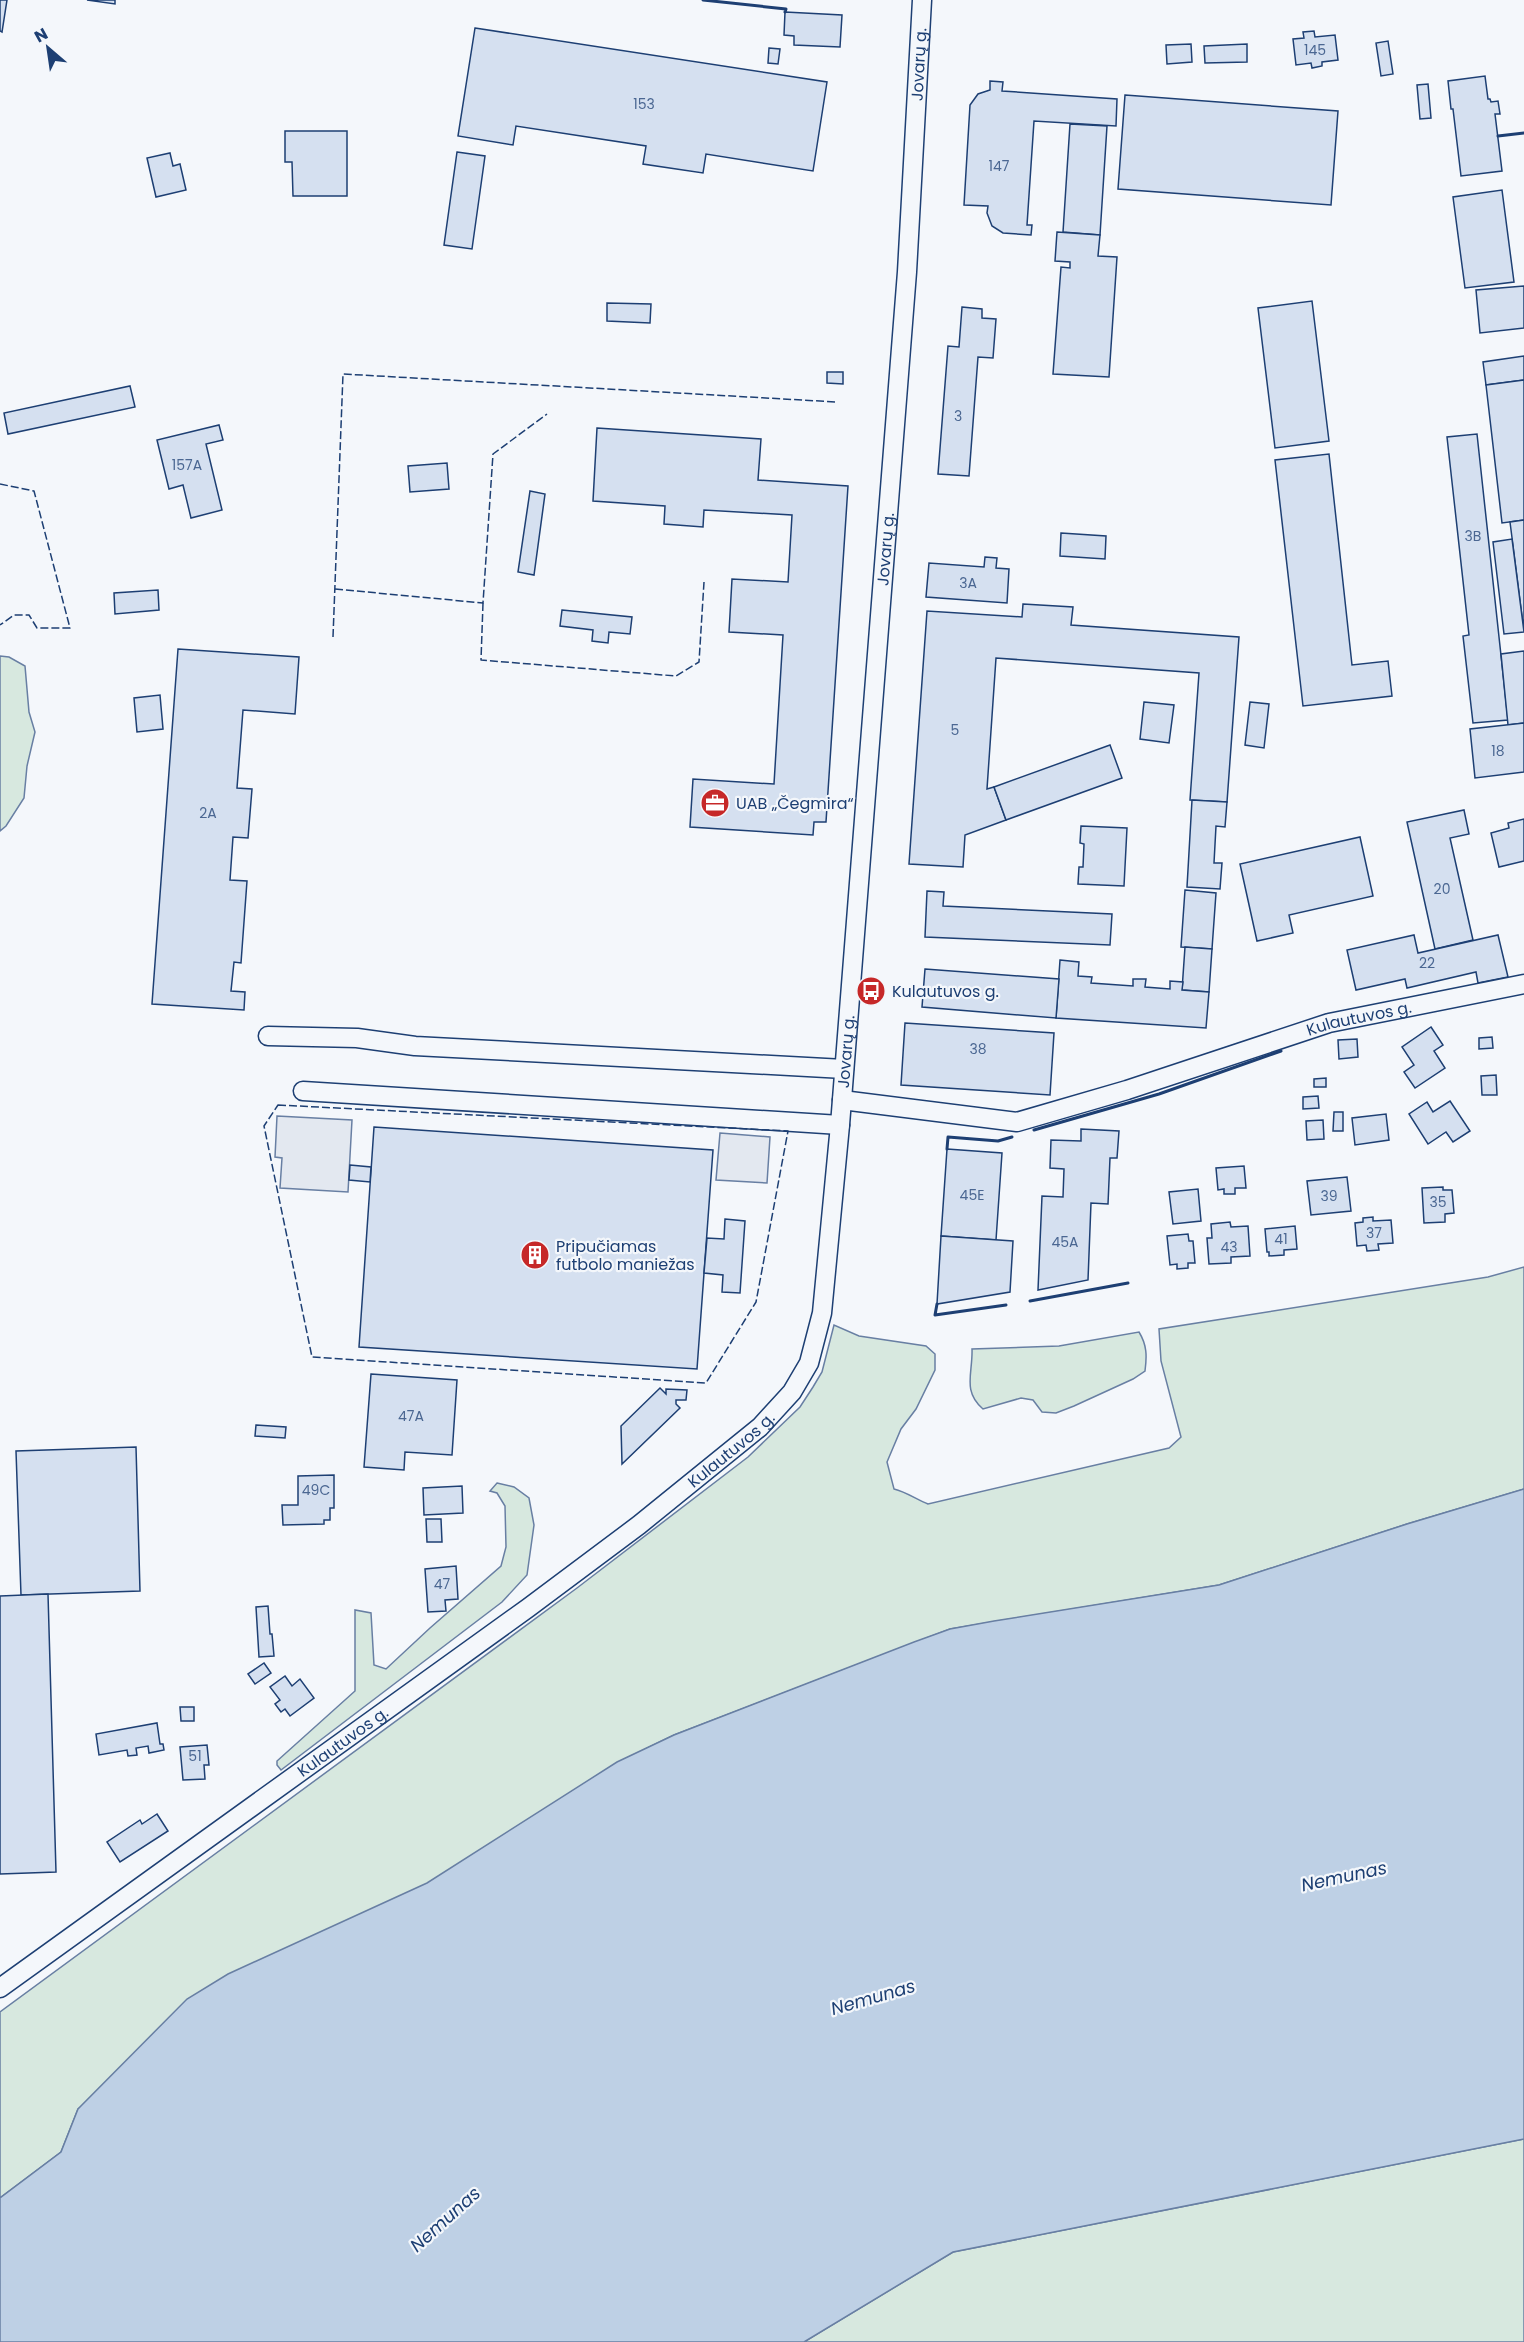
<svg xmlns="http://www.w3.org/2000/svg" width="1524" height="2342" viewBox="0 0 1524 2342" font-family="Poppins,sans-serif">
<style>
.green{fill:#d7e8df;stroke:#687fa3;stroke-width:1.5}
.parking{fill:#e3e8f0;stroke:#687fa3;stroke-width:1.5}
.water{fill:#bed0e5;stroke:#687fa3;stroke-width:1.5}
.building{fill:#d5e0f0;stroke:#1d3f73;stroke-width:1.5}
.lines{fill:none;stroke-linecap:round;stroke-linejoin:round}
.minor-casing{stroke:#1d3f73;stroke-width:21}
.minor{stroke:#f4f7fb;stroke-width:18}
.fence{stroke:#1d3f73;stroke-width:1.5;stroke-dasharray:8 3;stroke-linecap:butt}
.wall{stroke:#1d3f73;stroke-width:3}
.labels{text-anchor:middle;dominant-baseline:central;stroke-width:4.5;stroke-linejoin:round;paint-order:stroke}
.number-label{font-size:14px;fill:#4b6792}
.street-label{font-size:16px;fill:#1d3f73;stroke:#f4f7fb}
.poi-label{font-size:16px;fill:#1d3f73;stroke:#f4f7fb;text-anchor:start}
.water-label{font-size:18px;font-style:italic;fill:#1d3f73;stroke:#f4f7fb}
</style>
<rect width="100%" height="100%" fill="#f4f7fb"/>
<g class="green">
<polygon points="0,656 9,657 25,666 29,712 35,732 27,766 24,798 6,826 0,831"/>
<path d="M1524,1267v222l-117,35 -188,61 -269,44 -276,106 -57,28 -539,346 -17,43 -61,46v-186l577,-424 171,-131 52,-50 13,-20 9,-15 12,-47 25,11 67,10 9,8v16l-19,39 -15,20 -14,33 7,27c12,3 22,10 34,15l241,-56 12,-11 -20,-76 -2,-32 329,-52z"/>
<path d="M1139,1332c8,13 8,24 6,39l-12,8 -59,27 -18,7 -14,-1 -9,-12 -12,-2 -38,11c-21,-18 -10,-36 -11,-60l87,-3z"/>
<polygon points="497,1483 514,1487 529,1498 534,1525 527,1575 502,1602 281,1770 277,1765 277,1761 355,1691 355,1610 371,1613 374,1665 386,1669 430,1628 501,1566 506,1547 505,1506 497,1493 490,1491"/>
<polygon points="1524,2139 1524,2342 804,2342 953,2252"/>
</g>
<g class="parking">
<polygon points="277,1116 352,1120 348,1192 280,1188 282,1158 275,1157"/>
<polygon points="720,1133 770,1137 767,1183 716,1180"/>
</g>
<polygon class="water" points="1524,1489 1524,2139 953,2252 804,2342 0,2342 0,2198 61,2152 78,2109 187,1999 228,1974 427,1883 617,1762 674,1735 914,1642 950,1629 994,1621 1219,1585 1407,1524"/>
<g class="building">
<polygon points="0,0 7,0 2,32 0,31"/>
<polygon points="87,0 115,0 115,4"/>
<polygon points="785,12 842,15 840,47 794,45 794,36 784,35"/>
<polygon points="475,28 827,82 813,171 706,154 703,173 643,164 646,146 516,126 513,145 458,136"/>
<polygon points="1314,31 1315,37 1335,35 1338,60 1322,62 1322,66 1312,68 1311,63 1296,65 1293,39 1304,38 1303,32"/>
<polygon points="1388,41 1393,74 1381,76 1376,43"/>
<polygon points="1191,44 1192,62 1167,64 1166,45"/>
<polygon points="1247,44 1247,62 1205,63 1204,46"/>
<polygon points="769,48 780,49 778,64 768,63"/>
<polygon points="1485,76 1488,99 1490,99 1491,102 1498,101 1500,114 1495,114 1502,171 1461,176 1453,109 1451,109 1448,81"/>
<polygon points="990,81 1003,82 1002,91 1117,99 1116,126 1034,121 1027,225 1032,225 1031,235 1003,233 992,226 987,213 988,206 964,205 970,105 978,94 990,90"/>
<polygon points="1428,84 1431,118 1420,119 1417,85"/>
<polygon points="1125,95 1338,111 1331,205 1118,189"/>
<polygon points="1070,124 1107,126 1100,235 1063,232"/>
<polygon points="285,131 347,131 347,196 293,196 292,162 285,162"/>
<polygon points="457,152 485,156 472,249 444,245"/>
<polygon points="170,153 173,166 180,164 186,190 156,197 147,158"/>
<polygon points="1502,190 1514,282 1465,288 1453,197"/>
<polygon points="1057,232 1100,235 1098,256 1117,257 1109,377 1053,374 1061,267 1070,268 1070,262 1055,261"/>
<polygon points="1524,286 1524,328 1480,333 1476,290"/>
<polygon points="1312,301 1329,441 1275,448 1258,308"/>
<polygon points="607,303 651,304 650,323 607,321"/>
<polygon points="962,307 982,309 982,318 996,319 993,358 978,357 969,476 938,474 948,346 959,347"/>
<polygon points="1524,356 1524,380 1486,385 1483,362"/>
<polygon points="827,372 843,372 843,384 827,383"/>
<polygon points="1524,380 1524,520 1502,523 1486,385"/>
<polygon points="130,386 135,407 8,434 4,413"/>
<polygon points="219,425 223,440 206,444 222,510 191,518 183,485 169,489 157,440"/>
<polygon points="597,428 761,439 758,480 848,486 826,822 814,822 813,835 690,827 693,779 774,784 783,635 729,632 732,579 788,582 792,515 704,510 703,527 664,524 665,506 593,501"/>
<polygon points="1477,434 1508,720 1473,723 1463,636 1469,635 1447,437"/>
<polygon points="1329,454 1352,665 1388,661 1392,696 1303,706 1275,460"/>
<polygon points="447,463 449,489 410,492 408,466"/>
<polygon points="530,491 545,494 534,575 518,572"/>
<polygon points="1524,520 1524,632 1510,522"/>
<polygon points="1061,533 1106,536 1105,559 1060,556"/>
<polygon points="1512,539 1524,632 1504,634 1493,542"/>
<polygon points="985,557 997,558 996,568 1009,569 1007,603 926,597 929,563 984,567"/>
<polygon points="158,590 159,610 115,614 114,593"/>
<polygon points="1023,604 1073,607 1071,625 1239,637 1227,802 1190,800 1199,673 996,658 987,789 994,787 1006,820 965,835 963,867 909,864 927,611 1022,617"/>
<polygon points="562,610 632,617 630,634 609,632 608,643 592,641 593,630 560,626"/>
<polygon points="178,649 299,657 295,714 243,710 237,788 252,789 248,838 233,837 230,880 247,881 241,963 234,962 231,991 245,992 244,1010 152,1004"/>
<polygon points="1524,651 1524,723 1508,725 1501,654"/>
<polygon points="160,695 163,729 137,732 134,698"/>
<polygon points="1144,702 1174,705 1169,743 1140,739"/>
<polygon points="1250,702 1269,704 1264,748 1245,745"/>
<polygon points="1524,723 1524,772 1475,778 1470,729"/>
<polygon points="1110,745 1122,778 1006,820 994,787"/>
<polygon points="1192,800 1227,802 1225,827 1216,826 1214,863 1222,863 1220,889 1187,887"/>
<polygon points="1464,810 1469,834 1450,838 1473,940 1435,949 1407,822"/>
<polygon points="1524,819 1524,861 1499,867 1491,833 1509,828 1508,823"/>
<polygon points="1081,826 1127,828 1124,886 1078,884 1079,867 1083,867 1084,844 1080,843"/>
<polygon points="1360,837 1373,896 1289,915 1293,933 1257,941 1240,864"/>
<polygon points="1185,890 1216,893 1212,949 1181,947"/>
<polygon points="927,891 944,892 943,906 1112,914 1110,945 925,937"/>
<polygon points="1414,935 1418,953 1498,935 1508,977 1478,983 1476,972 1407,988 1405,979 1356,990 1347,950"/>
<polygon points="1185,947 1212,949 1209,992 1182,990"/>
<polygon points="1060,960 1079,962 1078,976 1092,977 1091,983 1133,986 1133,979 1146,979 1145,987 1170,989 1170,981 1183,982 1182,990 1209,992 1206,1028 1056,1018"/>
<polygon points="925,969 1059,979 1056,1018 922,1007"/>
<polygon points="905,1023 1054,1033 1050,1095 901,1085"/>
<polygon points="1431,1027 1443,1045 1434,1051 1445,1068 1415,1088 1404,1072 1414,1065 1402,1047"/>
<polygon points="1492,1037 1493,1048 1479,1049 1479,1038"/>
<polygon points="1357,1039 1358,1057 1339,1059 1338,1040"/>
<polygon points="1496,1075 1497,1095 1482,1095 1481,1076"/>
<polygon points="1326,1078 1326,1087 1314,1087 1314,1079"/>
<polygon points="1318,1096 1319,1108 1303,1109 1303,1097"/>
<polygon points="1450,1101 1470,1131 1453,1142 1446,1132 1428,1144 1409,1114 1427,1102 1433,1112"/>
<polygon points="1334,1112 1343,1112 1343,1131 1333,1131"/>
<polygon points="1386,1114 1389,1140 1355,1145 1352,1118"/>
<polygon points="1323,1120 1324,1139 1307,1140 1306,1121"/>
<polygon points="374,1127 713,1150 697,1369 359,1347"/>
<polygon points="1081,1129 1119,1131 1117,1158 1110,1158 1108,1204 1091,1203 1088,1280 1038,1290 1042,1196 1063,1197 1064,1169 1050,1168 1051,1140 1081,1141"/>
<polygon points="947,1149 1002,1153 996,1240 941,1236"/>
<polygon points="350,1165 371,1167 370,1182 349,1180"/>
<polygon points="1244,1166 1246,1188 1235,1188 1235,1194 1224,1194 1224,1189 1218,1190 1216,1168"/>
<polygon points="1347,1177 1351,1211 1311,1215 1307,1181"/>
<polygon points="1443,1187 1443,1190 1452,1190 1454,1213 1445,1214 1445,1222 1424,1223 1422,1188"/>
<polygon points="1198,1189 1201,1221 1173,1224 1169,1192"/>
<polygon points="1373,1217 1373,1221 1391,1220 1393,1243 1378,1244 1379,1250 1367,1251 1366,1245 1357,1246 1355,1223 1363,1222 1363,1218"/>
<polygon points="725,1219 745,1221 740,1293 722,1292 723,1275 704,1273 707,1238 724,1239"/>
<polygon points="1230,1222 1231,1227 1248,1226 1250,1256 1231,1257 1231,1263 1209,1264 1207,1238 1212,1238 1211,1224"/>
<polygon points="1295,1226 1297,1249 1284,1250 1284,1255 1269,1256 1269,1252 1267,1252 1265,1229"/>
<polygon points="1188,1234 1189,1241 1193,1241 1195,1263 1188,1263 1188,1268 1177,1269 1177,1264 1170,1265 1167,1236"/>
<polygon points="941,1236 1013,1241 1010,1292 937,1304"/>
<polygon points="371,1374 457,1380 452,1455 405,1452 404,1470 364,1467"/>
<polygon points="660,1388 666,1394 666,1389 687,1390 686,1400 676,1400 676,1404 680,1408 622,1464 621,1426"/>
<polygon points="256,1425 286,1427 285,1438 255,1436"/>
<polygon points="136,1447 140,1591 21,1595 16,1451"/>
<polygon points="334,1475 334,1508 330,1508 330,1520 324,1520 324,1524 283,1525 282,1505 298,1505 298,1476"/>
<polygon points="462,1486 463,1513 424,1515 423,1488"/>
<polygon points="426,1519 441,1519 442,1542 427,1542"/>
<polygon points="456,1566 458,1599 445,1600 446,1611 428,1612 425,1569"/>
<polygon points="48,1594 56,1872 0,1874 0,1596"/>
<polygon points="268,1606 270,1634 272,1634 274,1656 259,1657 256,1607"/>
<polygon points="264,1663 271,1673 255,1684 248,1674"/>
<polygon points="285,1676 292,1686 300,1679 314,1698 290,1716 285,1709 281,1712 275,1704 280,1700 270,1687"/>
<polygon points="180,1707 194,1707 194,1721 181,1721"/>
<polygon points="157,1723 160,1744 163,1744 164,1750 149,1753 148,1746 136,1748 137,1755 128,1756 127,1750 99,1755 96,1734"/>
<polygon points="207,1745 209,1765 204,1765 205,1779 183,1780 180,1747"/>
<polygon points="157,1814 168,1831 120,1862 107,1842 140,1820 142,1824"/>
</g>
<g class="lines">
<g class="minor-casing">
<g id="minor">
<polyline points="268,1036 357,1038 415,1046 844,1069"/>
<polyline points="303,1091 840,1125"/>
<path id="s1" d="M842,1100l175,22 110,-32 202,-67 195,-39"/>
<path id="s2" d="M0,1988l528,-380 111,-83 121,-98 32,-35 17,-29 13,-50 18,-188 67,-853 15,-272"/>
</g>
</g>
<use href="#minor" class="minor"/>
<g class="fence">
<polyline points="0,484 34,491 70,628 37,628 29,615 14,615 0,625"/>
<polyline points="335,589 483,603 493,454 547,414"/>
<polyline points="483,603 481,660 676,676 699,662 704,582"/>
<polyline points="333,637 343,374 837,402"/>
<polygon points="278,1105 788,1131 756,1302 706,1383 312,1357 264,1126"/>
</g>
<g class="wall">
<polyline points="703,0 786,9 785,12"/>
<polyline points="1498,136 1524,133"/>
<polyline points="1034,1130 1159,1094 1281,1051"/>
<polyline points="947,1149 948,1137 998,1141 1012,1137"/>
<polyline points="1030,1301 1128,1283"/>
<polyline points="937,1304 935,1315 1006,1305"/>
</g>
</g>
<defs>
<g id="office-disc" transform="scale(1.5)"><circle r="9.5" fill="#c62828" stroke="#f4f7fb"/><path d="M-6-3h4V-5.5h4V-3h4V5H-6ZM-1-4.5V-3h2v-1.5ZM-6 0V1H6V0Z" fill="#fff"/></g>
<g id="bus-disc" transform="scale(1.5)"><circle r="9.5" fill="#c62828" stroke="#f4f7fb"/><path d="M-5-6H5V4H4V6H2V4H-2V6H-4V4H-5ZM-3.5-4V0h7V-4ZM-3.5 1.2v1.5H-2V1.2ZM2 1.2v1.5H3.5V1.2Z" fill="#fff"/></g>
<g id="building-disc" transform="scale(1.5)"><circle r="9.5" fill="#c62828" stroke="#f4f7fb"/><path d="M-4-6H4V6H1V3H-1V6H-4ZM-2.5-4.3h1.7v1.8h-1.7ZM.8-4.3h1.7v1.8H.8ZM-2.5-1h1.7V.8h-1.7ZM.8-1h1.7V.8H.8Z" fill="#fff"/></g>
</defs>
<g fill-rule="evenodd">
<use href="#office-disc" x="715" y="803"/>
<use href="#bus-disc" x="871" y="991"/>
<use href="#building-disc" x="535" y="1255"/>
</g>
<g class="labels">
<g class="number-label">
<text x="1315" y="50">145</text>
<text x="644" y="104">153</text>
<text x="999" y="166">147</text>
<text x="958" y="416">3</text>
<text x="187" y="465">157A</text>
<text x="1473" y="536">3B</text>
<text x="968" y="583">3A</text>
<text x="955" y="730">5</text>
<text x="1498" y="751">18</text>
<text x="208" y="813">2A</text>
<text x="1442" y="889">20</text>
<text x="1427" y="963">22</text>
<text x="978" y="1049">38</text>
<text x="972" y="1195">45E</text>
<text x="1329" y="1196">39</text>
<text x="1438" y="1202">35</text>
<text x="1374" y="1233">37</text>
<text x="1281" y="1239">41</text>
<text x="1065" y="1242">45A</text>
<text x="1229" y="1247">43</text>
<text x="411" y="1416">47A</text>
<text x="316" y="1490">49C</text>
<text x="442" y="1584">47</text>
<text x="195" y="1756">51</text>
</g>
<g class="street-label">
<text stroke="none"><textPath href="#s2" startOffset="2330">Jovarų g.</textPath></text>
<text stroke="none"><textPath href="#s2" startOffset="1844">Jovarų g.</textPath></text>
<text stroke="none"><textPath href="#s1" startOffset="534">Kulautuvos g.</textPath></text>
<text stroke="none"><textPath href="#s2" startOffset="1340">Jovarų g.</textPath></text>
<text stroke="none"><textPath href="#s2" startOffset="908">Kulautuvos g.</textPath></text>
<text stroke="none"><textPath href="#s2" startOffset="422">Kulautuvos g.</textPath></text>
</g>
<g class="poi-label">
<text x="736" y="803">UAB „Čegmira“</text>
<text x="892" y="991">Kulautuvos g.</text>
<text x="556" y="1246">Pripučiamas<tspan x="556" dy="18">futbolo maniežas</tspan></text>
</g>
<g class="water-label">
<text transform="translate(1344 1876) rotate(-12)">Nemunas</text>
<text transform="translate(873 1997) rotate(-16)">Nemunas</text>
<text transform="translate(445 2219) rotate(-42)">Nemunas</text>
</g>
</g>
<g transform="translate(48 48) rotate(331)" stroke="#f4f7fb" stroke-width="4.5" paint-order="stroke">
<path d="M0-4.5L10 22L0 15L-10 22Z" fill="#1d3f73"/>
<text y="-9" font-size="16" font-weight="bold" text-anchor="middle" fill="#1d3f73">N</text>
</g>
</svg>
